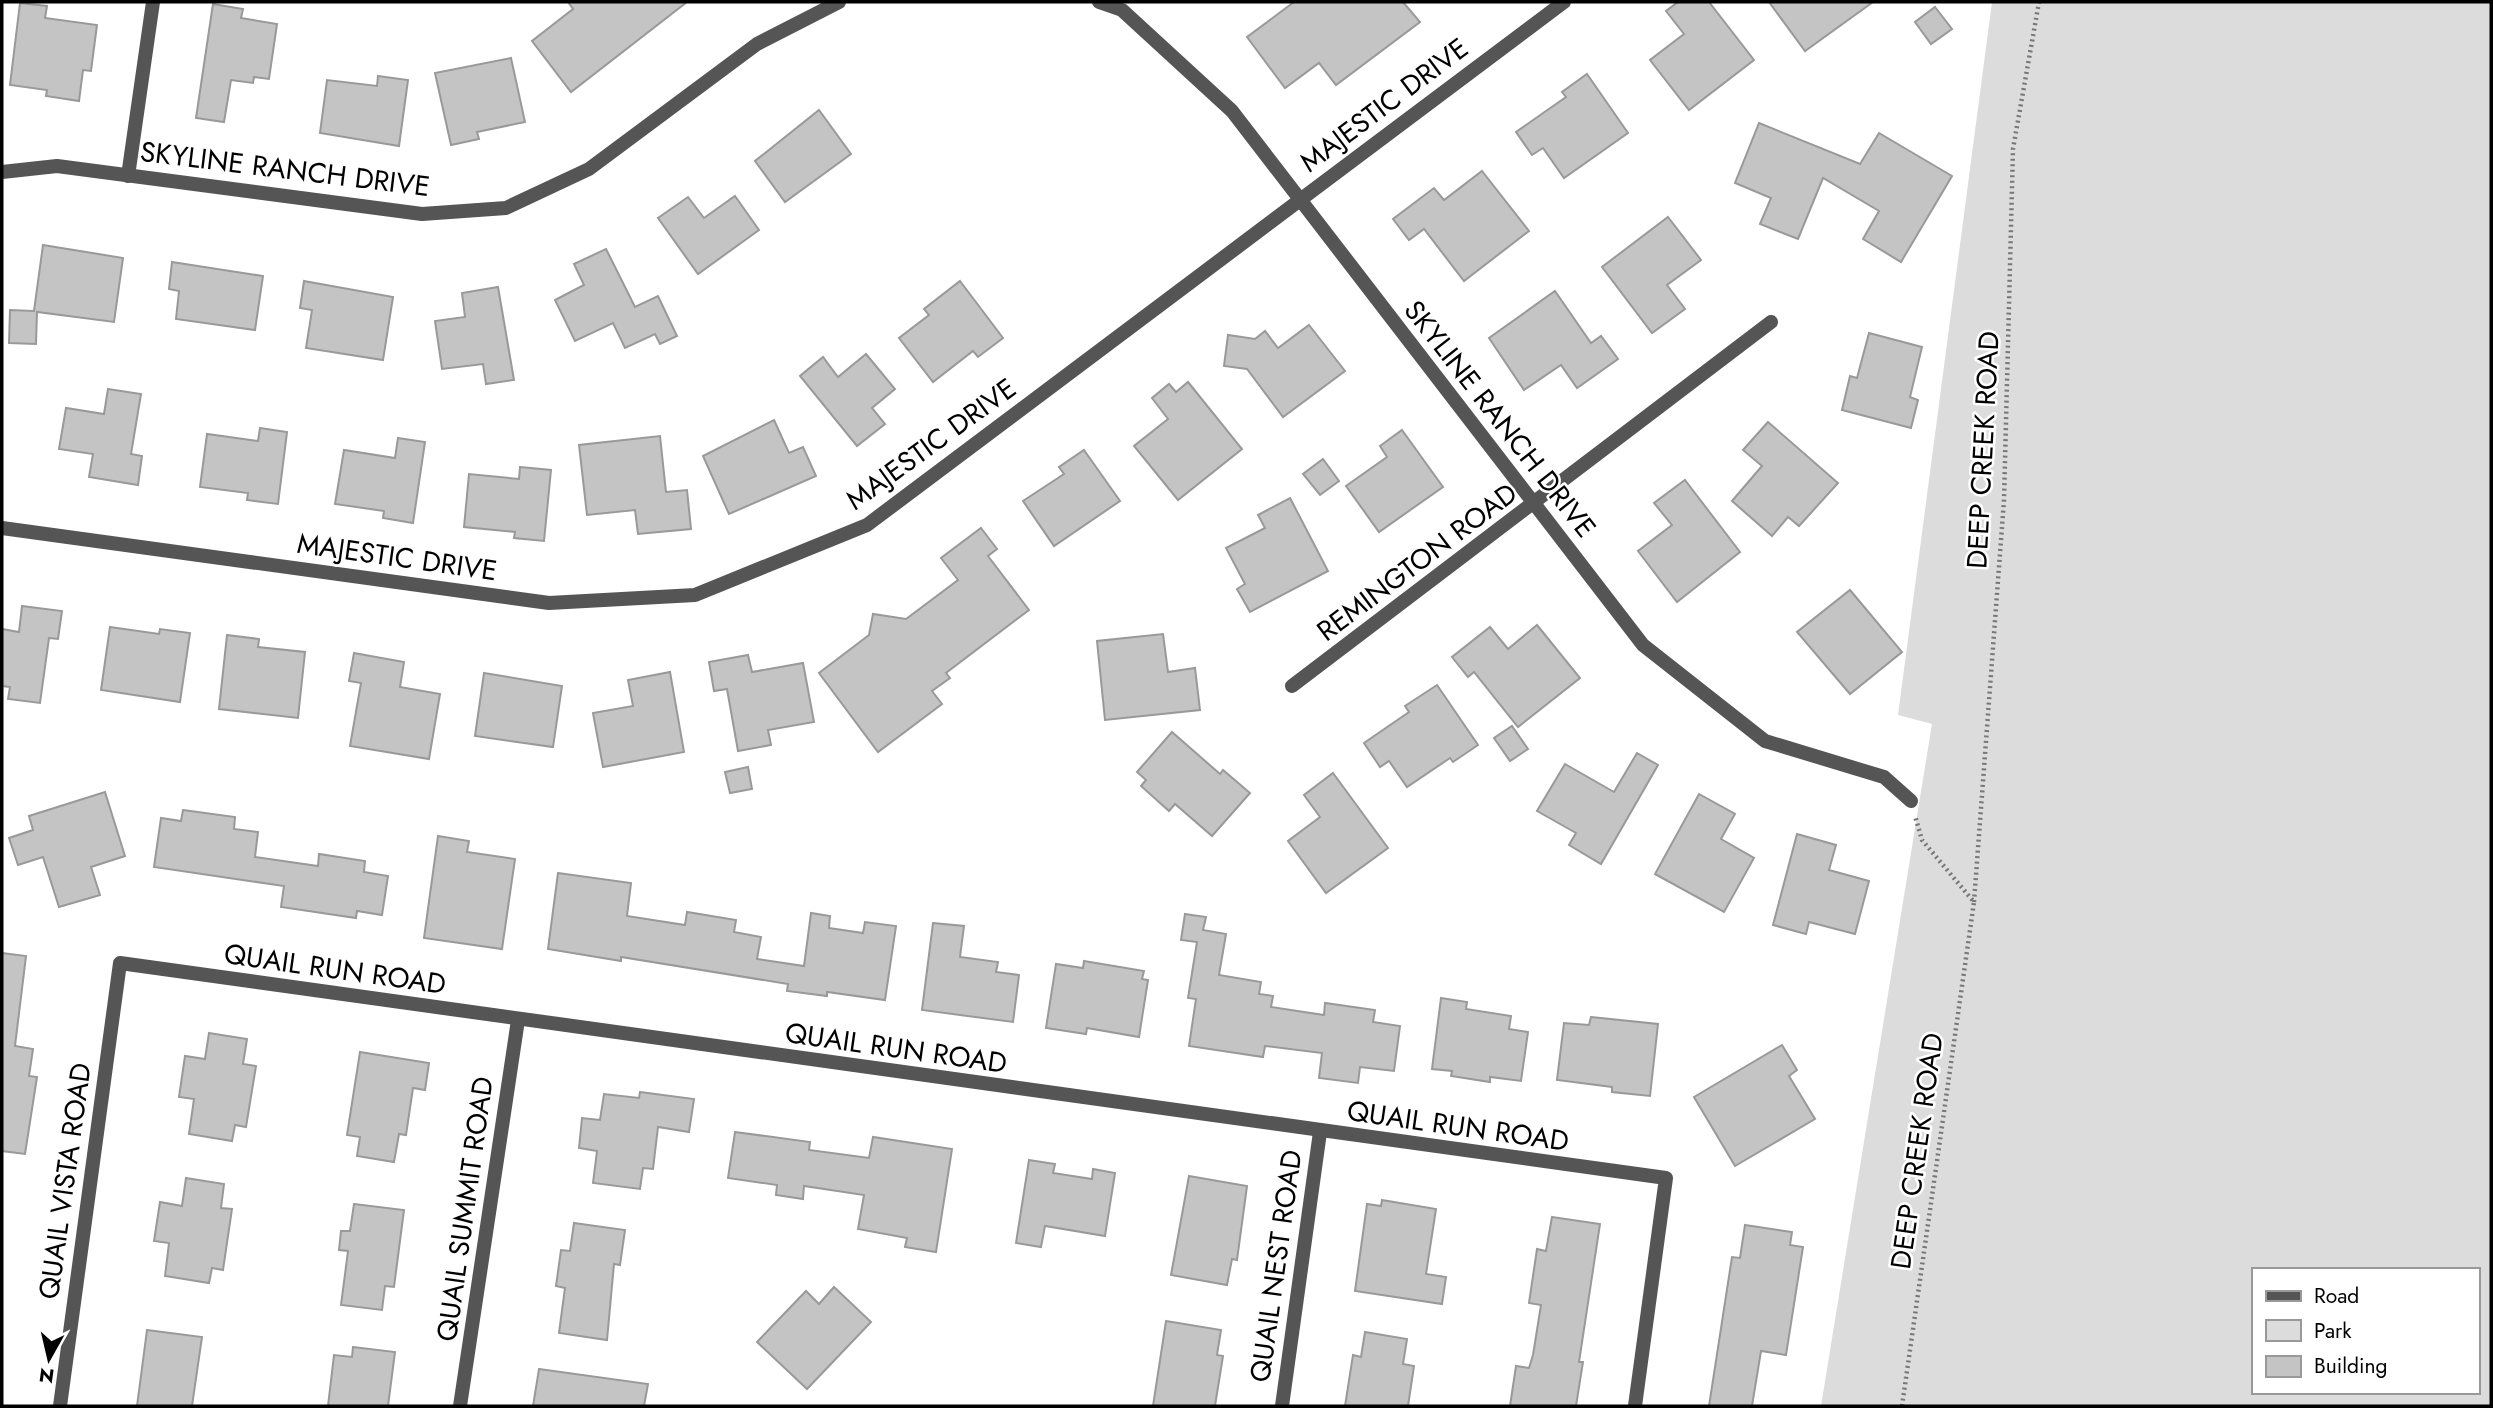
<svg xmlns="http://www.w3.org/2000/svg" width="2493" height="1408" viewBox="0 0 2493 1408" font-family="Jost,sans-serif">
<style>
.green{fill:#dcdcdc;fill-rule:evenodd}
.building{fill:#c4c4c4;stroke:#999;stroke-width:2}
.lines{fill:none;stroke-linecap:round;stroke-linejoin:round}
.path{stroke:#777;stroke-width:4.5;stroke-dasharray:2 3.5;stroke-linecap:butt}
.street{stroke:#555;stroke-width:14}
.labels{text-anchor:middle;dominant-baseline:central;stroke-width:5;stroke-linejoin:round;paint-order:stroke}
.street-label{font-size:28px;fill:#000;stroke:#fff}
</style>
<rect width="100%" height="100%" fill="#fff"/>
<path class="green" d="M1992,2h499v1404h-670l111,-682 -34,-9zM2253,1270h224v122h-224z"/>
<g class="building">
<polygon points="568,2 687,2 571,92 532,41 573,9"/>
<polygon points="1294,2 1403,2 1420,22 1336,85 1319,63 1285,88 1247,37"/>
<polygon points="1678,2 1709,2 1754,60 1689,110 1650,60 1684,34 1666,11"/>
<polygon points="1769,2 1873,2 1805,51"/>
<polygon points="20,3 47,6 45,18 97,25 91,71 83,70 79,101 46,96 47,90 10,85"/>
<polygon points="213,4 243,9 241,18 277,24 269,79 254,77 253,83 231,80 224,122 196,118"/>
<polygon points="1935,7 1952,29 1931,44 1915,22"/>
<polygon points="511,58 525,122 477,132 479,139 451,145 435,73"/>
<polygon points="1587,74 1628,133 1564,178 1543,148 1532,155 1516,132 1566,97 1562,92"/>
<polygon points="378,76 408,80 399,146 320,133 327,80 377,86"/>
<polygon points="819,110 851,154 785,202 755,161"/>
<polygon points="1759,123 1860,164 1879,133 1952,176 1901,262 1863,239 1879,211 1823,178 1798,239 1760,224 1771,198 1735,183"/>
<polygon points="1482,171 1529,231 1464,281 1424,229 1409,240 1393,219 1434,188 1444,200"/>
<polygon points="735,196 759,230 698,274 658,218 688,197 704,218"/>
<polygon points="1668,217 1701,260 1667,285 1685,309 1652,333 1602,267"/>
<polygon points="43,245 123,258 114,322 37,312 36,344 9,343 10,310 34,311"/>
<polygon points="606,249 635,307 658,296 677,336 660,344 655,334 625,348 613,323 575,341 555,300 584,285 574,264"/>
<polygon points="172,262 263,276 255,330 176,319 179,291 169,289"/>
<polygon points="304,281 393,297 383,360 306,348 312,310 300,308"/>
<polygon points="960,281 1003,338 978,357 973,351 933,382 899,338 929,315 924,309"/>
<polygon points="498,287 514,380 486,384 483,364 442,369 435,321 465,317 462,293"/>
<polygon points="1555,291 1591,343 1601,336 1618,359 1577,388 1561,365 1524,390 1489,338"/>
<polygon points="1309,325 1345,371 1283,417 1247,369 1224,366 1228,335 1255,339 1265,331 1278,348"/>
<polygon points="1869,333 1922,347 1910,397 1918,400 1911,428 1842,410 1850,376 1857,378"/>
<polygon points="866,354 895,389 872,408 885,424 857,446 800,376 823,357 838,377"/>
<polygon points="1188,382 1242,449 1178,500 1134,446 1168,419 1152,398 1169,384 1176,392"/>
<polygon points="108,389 141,394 131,454 142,456 138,485 89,477 93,454 59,449 66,408 104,414"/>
<polygon points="774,420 789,453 803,447 816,476 729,514 703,456"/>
<polygon points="1768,422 1838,483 1799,526 1788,517 1772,536 1732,501 1762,466 1743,450"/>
<polygon points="260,428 287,432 278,504 247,500 248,493 200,487 207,434 258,441"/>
<polygon points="1402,430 1443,487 1379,532 1346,486 1387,457 1380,446"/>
<polygon points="660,436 666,492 687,490 691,529 638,534 635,510 587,515 579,445"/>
<polygon points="398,438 425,442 413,523 383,518 384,511 335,504 344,450 395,458"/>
<polygon points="1084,450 1120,501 1054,546 1023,501 1064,474 1059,467"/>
<polygon points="1323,459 1339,481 1320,495 1303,474"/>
<polygon points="520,467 551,470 544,541 514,538 515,532 464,527 469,474 519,479"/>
<polygon points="1685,480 1740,552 1677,602 1638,551 1672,525 1654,503"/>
<polygon points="1290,498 1328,571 1250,612 1237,589 1245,584 1226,548 1265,528 1258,515"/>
<polygon points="981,528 997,549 988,556 1029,610 946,673 950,678 932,691 942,704 878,752 819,673 869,635 873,614 906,619 958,580 941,558"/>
<polygon points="1850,590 1902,652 1850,694 1797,632"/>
<polygon points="22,606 62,611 58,639 49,638 40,703 8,699 10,687 2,686 2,629 19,632"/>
<polygon points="1537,625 1580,678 1518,727 1474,672 1468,677 1452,657 1490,627 1508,649"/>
<polygon points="110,627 159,634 160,629 190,633 180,702 101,690"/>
<polygon points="1163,634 1168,672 1195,668 1200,710 1105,720 1097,641"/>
<polygon points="227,635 259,639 258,647 305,652 298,718 219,709"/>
<polygon points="354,653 404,662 400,687 440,694 429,759 350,746 361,683 349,681"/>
<polygon points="748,655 752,672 803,663 814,722 768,730 771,745 738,751 727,689 714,691 709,662"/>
<polygon points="670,672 684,752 603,767 593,713 633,706 628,680"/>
<polygon points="484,673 562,686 553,747 475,736"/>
<polygon points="1437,685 1478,745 1453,762 1450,758 1407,787 1389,761 1380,767 1364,743 1409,712 1405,706"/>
<polygon points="1512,726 1528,749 1510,761 1494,738"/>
<polygon points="1172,732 1220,774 1223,770 1250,793 1212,836 1175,804 1169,811 1141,786 1146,780 1137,772"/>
<polygon points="1637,753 1658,765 1601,864 1569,845 1576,833 1537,811 1565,764 1614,792"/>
<polygon points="748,767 752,789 730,793 725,772"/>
<polygon points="1333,773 1388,848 1326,893 1288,841 1320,817 1304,795"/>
<polygon points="105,792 125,856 91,867 100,895 59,907 43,857 18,865 9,838 33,830 29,816"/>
<polygon points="1699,794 1735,814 1721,839 1754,858 1724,912 1655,874"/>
<polygon points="183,810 235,817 234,829 258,832 255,857 318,866 319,854 365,861 364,872 388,876 382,915 357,911 356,918 281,907 284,886 154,867 161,818 181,821"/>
<polygon points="1797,834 1836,845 1829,870 1869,881 1855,934 1809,922 1806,934 1773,925"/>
<polygon points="438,836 469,841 467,852 515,859 502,949 424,938"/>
<polygon points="558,873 631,883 627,916 685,925 687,912 736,920 734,932 761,937 757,959 804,966 811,913 830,916 829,928 863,933 865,922 896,926 885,1000 827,992 827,996 787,991 788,984 621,957 621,961 548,949"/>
<polygon points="1185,914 1206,917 1203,930 1226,934 1219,975 1261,982 1259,994 1273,996 1271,1007 1324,1015 1325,1003 1375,1010 1373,1022 1400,1026 1394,1071 1360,1067 1358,1083 1319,1078 1322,1053 1265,1046 1263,1057 1189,1046 1196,999 1188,998 1197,942 1181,940"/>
<polygon points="933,923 964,926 960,957 998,962 996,972 1019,975 1013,1022 922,1010"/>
<polygon points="2,953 26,956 15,1046 33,1049 29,1076 37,1077 25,1154 2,1151"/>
<polygon points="1084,961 1144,971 1142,979 1148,980 1139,1037 1087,1028 1086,1034 1046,1028 1056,964 1083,968"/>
<polygon points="1441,998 1467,1002 1466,1009 1511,1016 1509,1029 1528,1032 1521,1081 1490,1077 1490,1082 1451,1076 1452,1071 1432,1069"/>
<polygon points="1591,1017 1658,1024 1650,1096 1612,1092 1612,1087 1557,1080 1564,1023 1589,1025"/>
<polygon points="209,1033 247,1039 243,1064 256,1066 246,1127 235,1125 232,1141 189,1134 194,1099 179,1097 185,1056 205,1059"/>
<polygon points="1782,1045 1797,1070 1789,1076 1815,1119 1735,1166 1694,1097"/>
<polygon points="360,1052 429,1063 425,1090 413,1088 406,1135 399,1134 394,1162 357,1156 360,1137 347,1135"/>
<polygon points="640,1092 694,1099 689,1132 658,1127 653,1169 643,1168 640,1189 593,1183 597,1151 579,1148 582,1118 600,1120 604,1094 639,1098"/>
<polygon points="735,1132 810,1142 809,1150 869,1158 873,1137 952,1149 936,1252 905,1247 907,1238 858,1229 864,1195 804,1186 803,1199 776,1195 777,1185 728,1178"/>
<polygon points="1029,1160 1055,1164 1053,1173 1092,1179 1093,1169 1115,1173 1105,1236 1045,1226 1041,1247 1016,1243"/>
<polygon points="1189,1176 1247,1186 1237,1260 1232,1259 1227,1285 1171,1275"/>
<polygon points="186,1178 224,1184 221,1208 232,1209 223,1270 212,1268 209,1283 165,1276 169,1243 154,1241 160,1202 182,1206"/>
<polygon points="1382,1200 1436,1209 1426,1274 1446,1277 1442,1304 1355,1291 1367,1204 1381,1206"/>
<polygon points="354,1204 404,1210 394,1287 385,1286 382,1310 341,1305 348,1251 339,1250 341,1231 350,1231"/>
<polygon points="1552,1217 1600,1224 1579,1362 1583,1362 1576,1406 1510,1406 1516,1366 1529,1368 1533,1355 1541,1305 1529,1303 1537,1249 1546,1251"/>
<polygon points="574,1223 625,1230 620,1265 614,1264 607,1340 559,1333 565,1288 556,1286 561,1250 570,1251"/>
<polygon points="1745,1225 1792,1232 1790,1245 1803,1247 1786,1355 1761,1351 1752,1406 1709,1406 1732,1257 1740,1258"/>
<polygon points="834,1287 871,1322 807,1389 757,1342 806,1291 819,1304"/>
<polygon points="1166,1321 1221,1330 1217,1355 1223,1356 1215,1406 1153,1406"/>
<polygon points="147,1330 202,1337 192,1406 137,1406"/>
<polygon points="1365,1332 1407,1339 1403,1364 1414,1366 1408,1406 1345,1406 1353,1355 1361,1357"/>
<polygon points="353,1347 395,1352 388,1406 328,1406 334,1355 352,1357"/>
<polygon points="539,1369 648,1384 644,1406 533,1406"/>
</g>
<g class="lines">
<g class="path">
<polyline points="1974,902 2004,500 2013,149 2039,2"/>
<polyline points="1902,1406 1974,902 1922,840 1915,816"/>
</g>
<g class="street">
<polyline points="1099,2 1122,10 1232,111 1643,645 1765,741 1884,777 1911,801"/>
<polyline points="2,172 57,166 422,214 506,208 589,169 757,44 839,2"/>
<polyline points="128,176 153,2"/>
<polyline points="2,528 549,603 695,595 867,525 1564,2"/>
<polyline points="1292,686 1771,322"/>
<polyline points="60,1406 120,963 1666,1178 1635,1406"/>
<polyline points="460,1406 518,1020"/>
<polyline points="1282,1406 1320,1132"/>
</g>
</g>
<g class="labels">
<g class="street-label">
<text transform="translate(1384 105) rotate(-37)">MAJESTIC DRIVE</text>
<text transform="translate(285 169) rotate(7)">SKYLINE RANCH DRIVE</text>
<text transform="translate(1500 419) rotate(52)">SKYLINE RANCH DRIVE</text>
<text transform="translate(931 444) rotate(-36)">MAJESTIC DRIVE</text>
<text transform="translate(1983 450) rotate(-87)">DEEP CREEK ROAD</text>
<text transform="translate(397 557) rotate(8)">MAJESTIC DRIVE</text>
<text transform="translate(1417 562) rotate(-37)">REMINGTON ROAD</text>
<text transform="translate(335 969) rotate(8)">QUAIL RUN ROAD</text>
<text transform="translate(896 1048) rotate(8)">QUAIL RUN ROAD</text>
<text transform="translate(1458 1126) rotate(8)">QUAIL RUN ROAD</text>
<text transform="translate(1917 1151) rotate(-82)">DEEP CREEK ROAD</text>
<text transform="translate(65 1181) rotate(-82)">QUAIL VISTA ROAD</text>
<text transform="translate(465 1209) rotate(-82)">QUAIL SUMMIT ROAD</text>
<text transform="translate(1276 1266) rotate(-82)">QUAIL NEST ROAD</text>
</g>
</g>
<rect width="2493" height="1408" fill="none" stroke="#000000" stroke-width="7"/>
<rect x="2252" y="1268" width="228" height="126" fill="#ffffff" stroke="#999999" stroke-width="2"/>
<rect x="2266" y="1291" width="35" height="10" fill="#555555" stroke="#999999" stroke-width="2"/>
<text x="2314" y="1303" font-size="21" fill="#000000">Road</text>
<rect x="2266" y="1320" width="35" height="21" fill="#dcdcdc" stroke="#999999" stroke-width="2"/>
<text x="2314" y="1338" font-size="21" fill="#000000">Park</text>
<rect x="2266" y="1356" width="35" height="21" fill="#c4c4c4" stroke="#999999" stroke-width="2"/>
<text x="2314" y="1373" font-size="21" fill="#000000">Building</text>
<g transform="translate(49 1359) rotate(188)" stroke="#ffffff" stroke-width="5" paint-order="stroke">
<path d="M0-5L12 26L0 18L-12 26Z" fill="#000000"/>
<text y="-10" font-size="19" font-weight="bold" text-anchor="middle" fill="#000000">N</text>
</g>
</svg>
